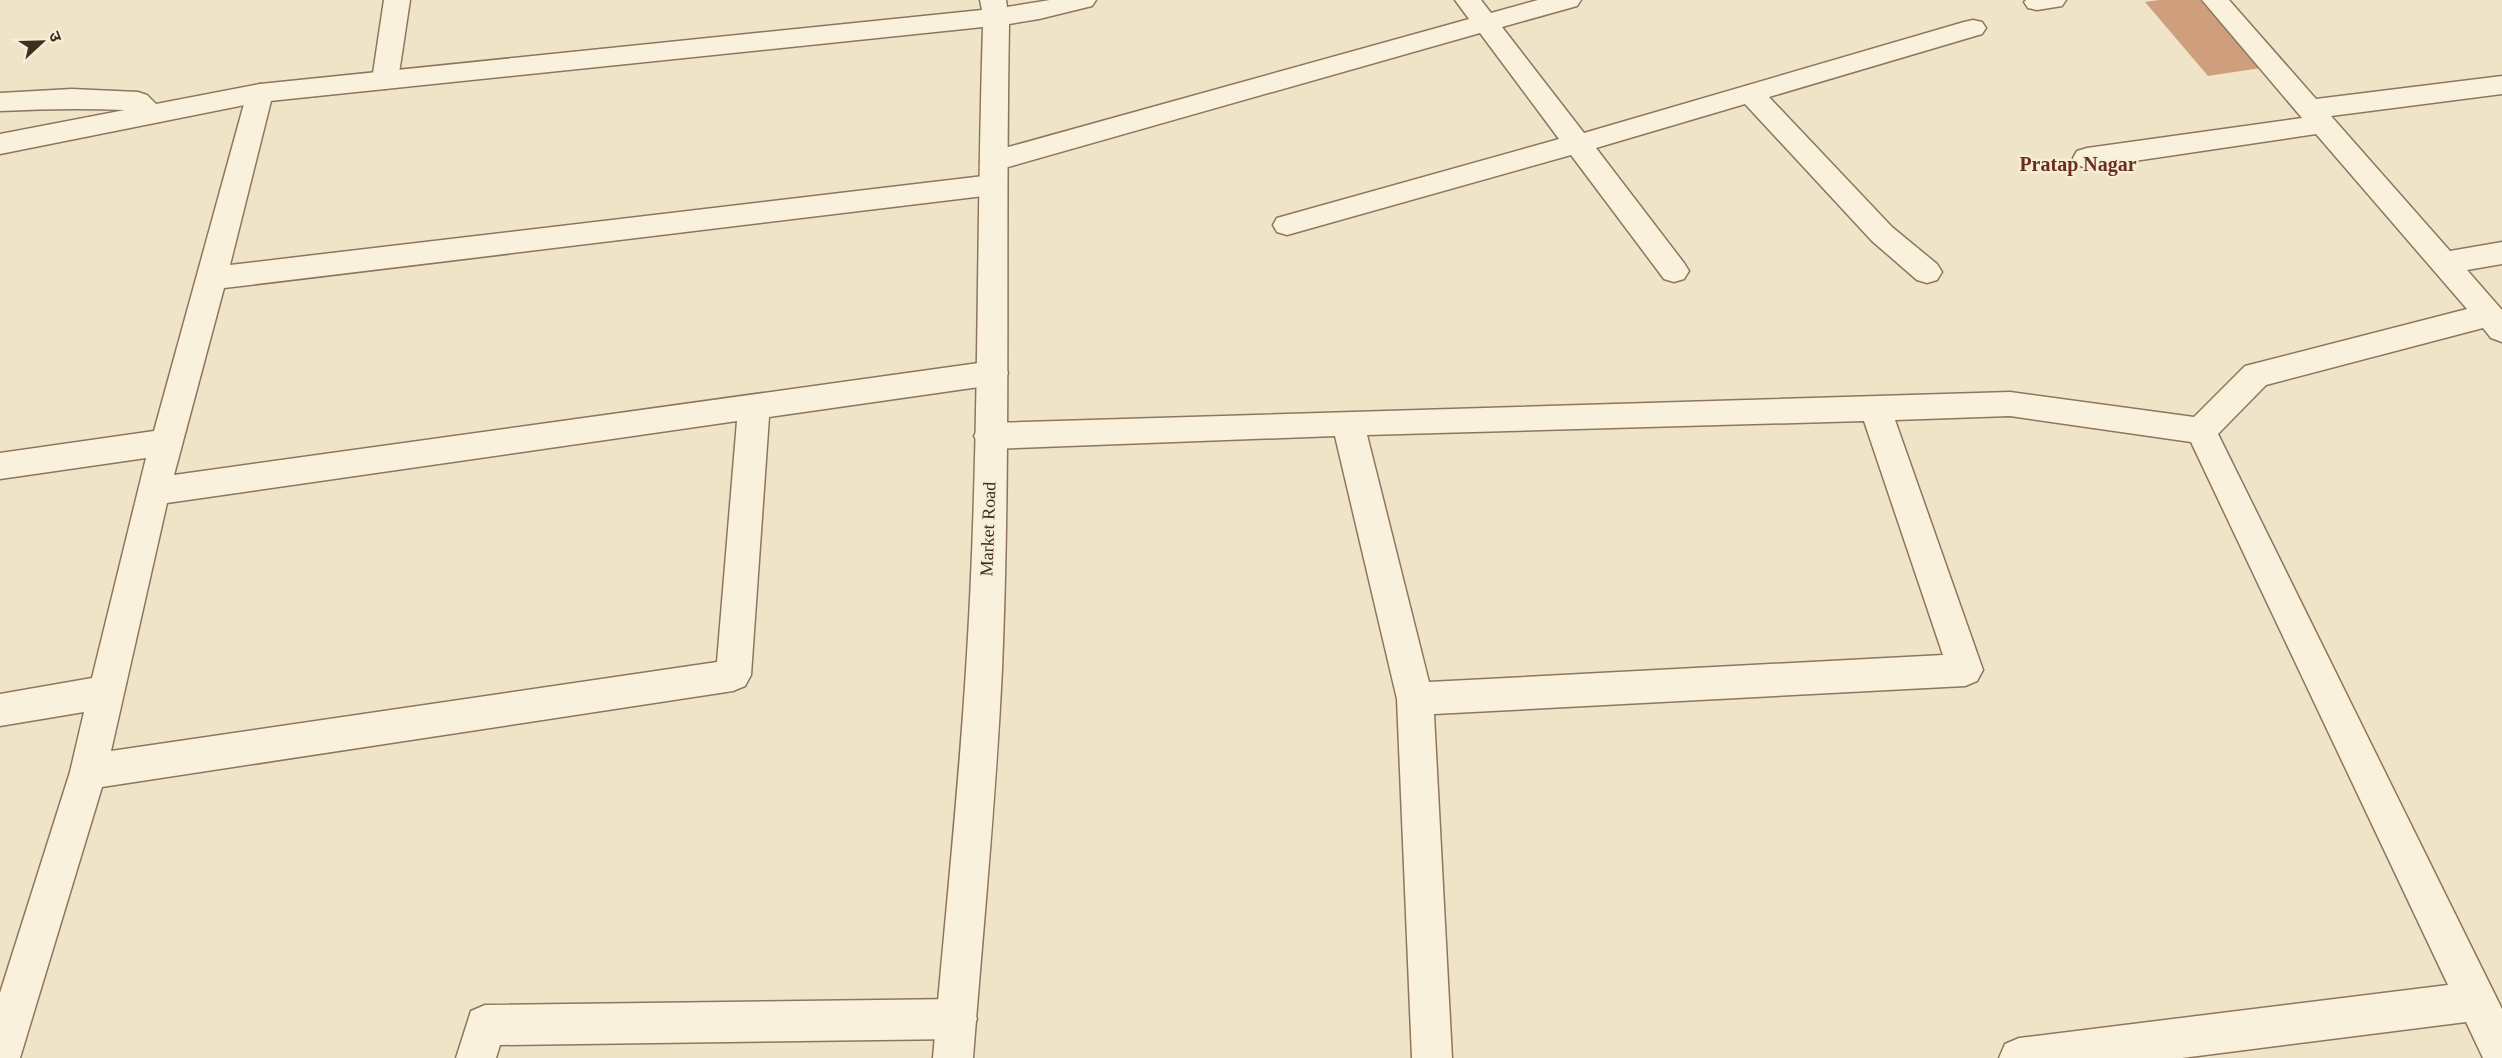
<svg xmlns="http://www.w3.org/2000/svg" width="2502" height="1058" viewBox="0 0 2502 1058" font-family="'Times New Roman','Noto Sans Devanagari',serif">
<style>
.building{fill:#cf9f7d}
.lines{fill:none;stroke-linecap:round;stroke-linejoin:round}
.minor-casing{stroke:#8d765c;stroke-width:3}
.tertiary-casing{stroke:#8d765c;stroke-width:3}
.minor{fill:#faf1dc;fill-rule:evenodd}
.tertiary{fill:#faf1dc;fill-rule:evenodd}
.labels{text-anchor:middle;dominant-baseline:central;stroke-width:4.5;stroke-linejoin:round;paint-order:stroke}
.street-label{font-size:18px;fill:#3d2e20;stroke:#f7eed8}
.neighbourhood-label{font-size:20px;font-weight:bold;fill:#6b2e1e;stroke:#f7eed8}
</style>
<rect width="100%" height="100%" fill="#f0e4c8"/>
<polygon class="building" points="2159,0 2200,0 2261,68 2208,76 2145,2"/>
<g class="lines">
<g class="minor-casing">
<g id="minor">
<polygon points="384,0 410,0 398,80 394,86 385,89 376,86 372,80"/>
<polygon points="1455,0 1481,0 1491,13 1538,0 1581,0 1577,6 1502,27 1584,133 1964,22 1973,20 1982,22 1986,28 1982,34 1769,97 1892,227 1937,264 1942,272 1937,280 1927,283 1917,280 1872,241 1745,104 1596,148 1684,263 1689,271 1684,279 1674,282 1664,279 1571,155 1287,235 1277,232 1273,225 1277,218 1559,139 1480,33 994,171 984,168 980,161 984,154 994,151 1469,19"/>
<polygon points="2026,0 2066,0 2062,6 2037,10 2028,8 2024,2"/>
<path d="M2202,0h27l87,99 186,-23v18l-171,22 119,135 52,-9v22l-35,6 35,40v32l-11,-4 -8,-10 -217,57 -48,49 284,575v49h-19l-17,-36 -284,36h-183l6,-14 14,-6 429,-53 -257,-543 -181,-26 -115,4 88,250 -6,11 -12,5 -531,28 18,344h-40l-15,-359 -62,-263 -345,13 -11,-4 -5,-9 5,-9 11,-4 1020,-31 184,25 51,-51 222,-57 -151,-175 -229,34 -10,-3 -4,-7 4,-7 10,-3 215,-30zM1864,421l79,234 -514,27 -62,-247z"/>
<path d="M260,84l9,3 4,6 -43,172 762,-90 10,3 4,7 -4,7 -10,3 -768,93 -50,187 819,-114 11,3 4,9 -4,9 -11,3 -224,32 -18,258 -6,11 -12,5 -631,96 -82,271h-20v-65l70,-221 14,-60 -84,14v-32l92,-16 54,-220 -146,21v-26l154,-22 93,-338 4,-6zM737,421l-20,241 -606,89 56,-248z"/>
<path d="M72,89l66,3 9,3 19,19 -4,7c-21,6 -20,-11 -37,-11 -42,-2 -83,-1 -125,1v-18z"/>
<polygon points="957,999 971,1005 977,1019 971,1033 957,1039 500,1045 496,1058 456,1058 471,1011 485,1005"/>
</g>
</g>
<g class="tertiary-casing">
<path id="tertiary" d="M980,0h26l1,7 43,-7h46l-4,6 -53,13 -30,5c-4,215 2,430 -7,645 -6,129 -19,259 -29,389h-40c11,-129 25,-258 33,-388 14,-214 10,-429 17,-643l-723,75 -260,52v-20l260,-50 722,-74z"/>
</g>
<use href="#minor" class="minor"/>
<use href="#tertiary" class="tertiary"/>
</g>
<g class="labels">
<g class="street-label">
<text transform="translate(988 529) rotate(-88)">Market Road</text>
</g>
<g class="neighbourhood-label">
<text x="2078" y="164">Pratap Nagar</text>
</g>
</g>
<g transform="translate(42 42) rotate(68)" stroke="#f7eed8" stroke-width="4.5" paint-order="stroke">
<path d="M0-4.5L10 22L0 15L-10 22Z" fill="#3d2e20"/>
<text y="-9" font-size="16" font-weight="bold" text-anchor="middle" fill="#3d2e20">उ</text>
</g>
</svg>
